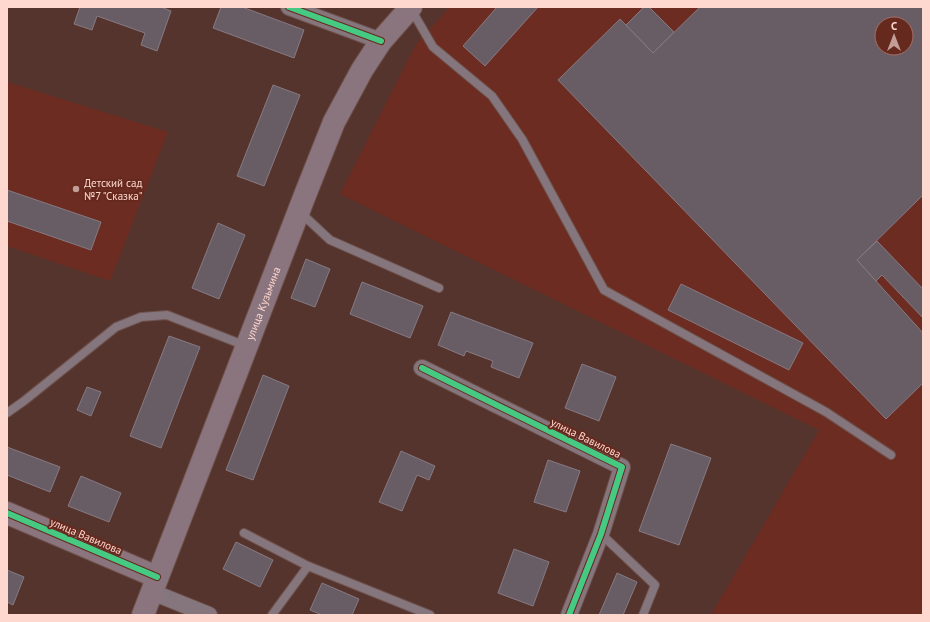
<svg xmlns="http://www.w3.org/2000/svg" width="930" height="622" viewBox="0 0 930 622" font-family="'PT Sans',sans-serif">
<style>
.built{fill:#6c2c22;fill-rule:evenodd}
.building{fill:#695d65;stroke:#867a83;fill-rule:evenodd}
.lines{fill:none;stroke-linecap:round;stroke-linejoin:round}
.lane-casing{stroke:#6e514b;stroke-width:10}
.street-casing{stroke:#6e514b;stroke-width:18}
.secondary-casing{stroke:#6e514b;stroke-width:24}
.lane{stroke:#85757d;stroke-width:8}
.street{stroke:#85757d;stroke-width:16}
.secondary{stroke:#8a757e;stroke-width:22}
.cycleway-casing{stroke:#66291e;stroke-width:8}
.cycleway{stroke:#46c982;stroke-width:6}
.poi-dot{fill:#c39e97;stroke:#66291e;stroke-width:1.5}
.labels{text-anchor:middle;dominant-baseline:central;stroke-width:4;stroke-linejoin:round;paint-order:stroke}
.poi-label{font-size:11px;fill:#fed7cf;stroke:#66291e;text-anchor:start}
.street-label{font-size:11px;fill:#fed7cf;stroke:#66291e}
</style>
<rect width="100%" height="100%" fill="#56342e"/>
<g class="built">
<path d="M450,7h473v608h-212l108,-185 -479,-236 76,-150zM882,24h24v24h-24z"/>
<polygon points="7,82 168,132 110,281 7,246"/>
</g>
<g class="building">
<polygon points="80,7 161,7 171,11 157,51 141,45 145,33 97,16 92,30 74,24"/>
<polygon points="221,7 242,7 304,30 294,58 213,28"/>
<polygon points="497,7 538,7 485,66 463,46"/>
<polygon points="644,7 649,7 674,32 653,53 626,25"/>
<path d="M700,7h223v188l-66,65 66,73v50l-37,36 -328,-339 62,-61 33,34zM882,24h24v24h-24z"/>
<polygon points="273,85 300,95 264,186 237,176"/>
<polygon points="7,190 101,222 91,250 7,221"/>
<polygon points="218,223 245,235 219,299 192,288"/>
<polygon points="877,241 923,289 923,318 882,275 876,281 857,260"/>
<polygon points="306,259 330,269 315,307 291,298"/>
<polygon points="362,282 423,306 410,338 350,314"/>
<polygon points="681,284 803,343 789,370 668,310"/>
<polygon points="451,312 533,343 519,378 491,367 493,361 466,351 464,356 438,345"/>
<polygon points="169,336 200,347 161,448 130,436"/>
<polygon points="582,364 616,377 599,421 565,408"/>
<polygon points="263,375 289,386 253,480 226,470"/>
<polygon points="87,387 101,392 91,416 77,410"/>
<polygon points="671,444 711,458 679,545 639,531"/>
<polygon points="7,447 60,467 50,492 7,475"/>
<polygon points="401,451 435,466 429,480 417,475 402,511 379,502"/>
<polygon points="548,460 580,471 566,512 534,502"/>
<polygon points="81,476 121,493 109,522 68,506"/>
<polygon points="236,542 273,560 260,587 223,569"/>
<polygon points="514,549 549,562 533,606 498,593"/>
<polygon points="7,570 24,577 13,605 7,602"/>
<polygon points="617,573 637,582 623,615 599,615"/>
<polygon points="322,583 359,599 352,615 322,615 310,610"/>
</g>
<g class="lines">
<g class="lane-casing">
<g id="lane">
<polyline points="411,9 433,47 492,96 522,139 604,290 826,412 891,455"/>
<polyline points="301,213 330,240 439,288"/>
<polyline points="7,413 24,401 116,327 141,317 167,315 246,346"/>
<polyline points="244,533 308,566"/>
<polyline points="601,534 655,585 643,615"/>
<polyline points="272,615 308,566 430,615"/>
</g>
</g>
<g class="street-casing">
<g id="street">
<polyline points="289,7 381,41"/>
<polyline points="422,368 622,467 601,534 569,615"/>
<polyline points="152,592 209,615"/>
</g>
</g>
<g class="secondary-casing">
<g id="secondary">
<polyline points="7,513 157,577"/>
<path id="s1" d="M143,615l162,-420 29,-73 28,-52 19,-29 30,-34"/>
</g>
</g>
<use href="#lane" class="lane"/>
<use href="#street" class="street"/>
<use href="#secondary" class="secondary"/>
<g class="cycleway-casing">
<g id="cycleway">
<polyline points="289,7 381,41"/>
<polyline points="422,368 622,467 601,534 569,615"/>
<polyline points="7,513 157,577"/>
</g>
</g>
<use href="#cycleway" class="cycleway"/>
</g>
<circle class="poi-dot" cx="76" cy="189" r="4"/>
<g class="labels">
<g class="poi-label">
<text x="84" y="183">Детский сад<tspan x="84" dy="13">№7 "Сказка"</tspan></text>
</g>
<g class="street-label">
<text stroke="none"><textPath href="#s1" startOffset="334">улица Кузьмина</textPath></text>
<text transform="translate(586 438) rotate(26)">улица Вавилова</text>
<text transform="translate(86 536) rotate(23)">улица Вавилова</text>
</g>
</g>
<rect width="930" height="622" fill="none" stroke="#fed7cf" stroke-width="16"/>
<g transform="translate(894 36)"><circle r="19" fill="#66291e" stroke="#a36f65"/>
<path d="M0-3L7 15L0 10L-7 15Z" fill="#c39e97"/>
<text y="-6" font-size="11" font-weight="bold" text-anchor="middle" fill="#fed7cf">С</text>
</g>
</svg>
